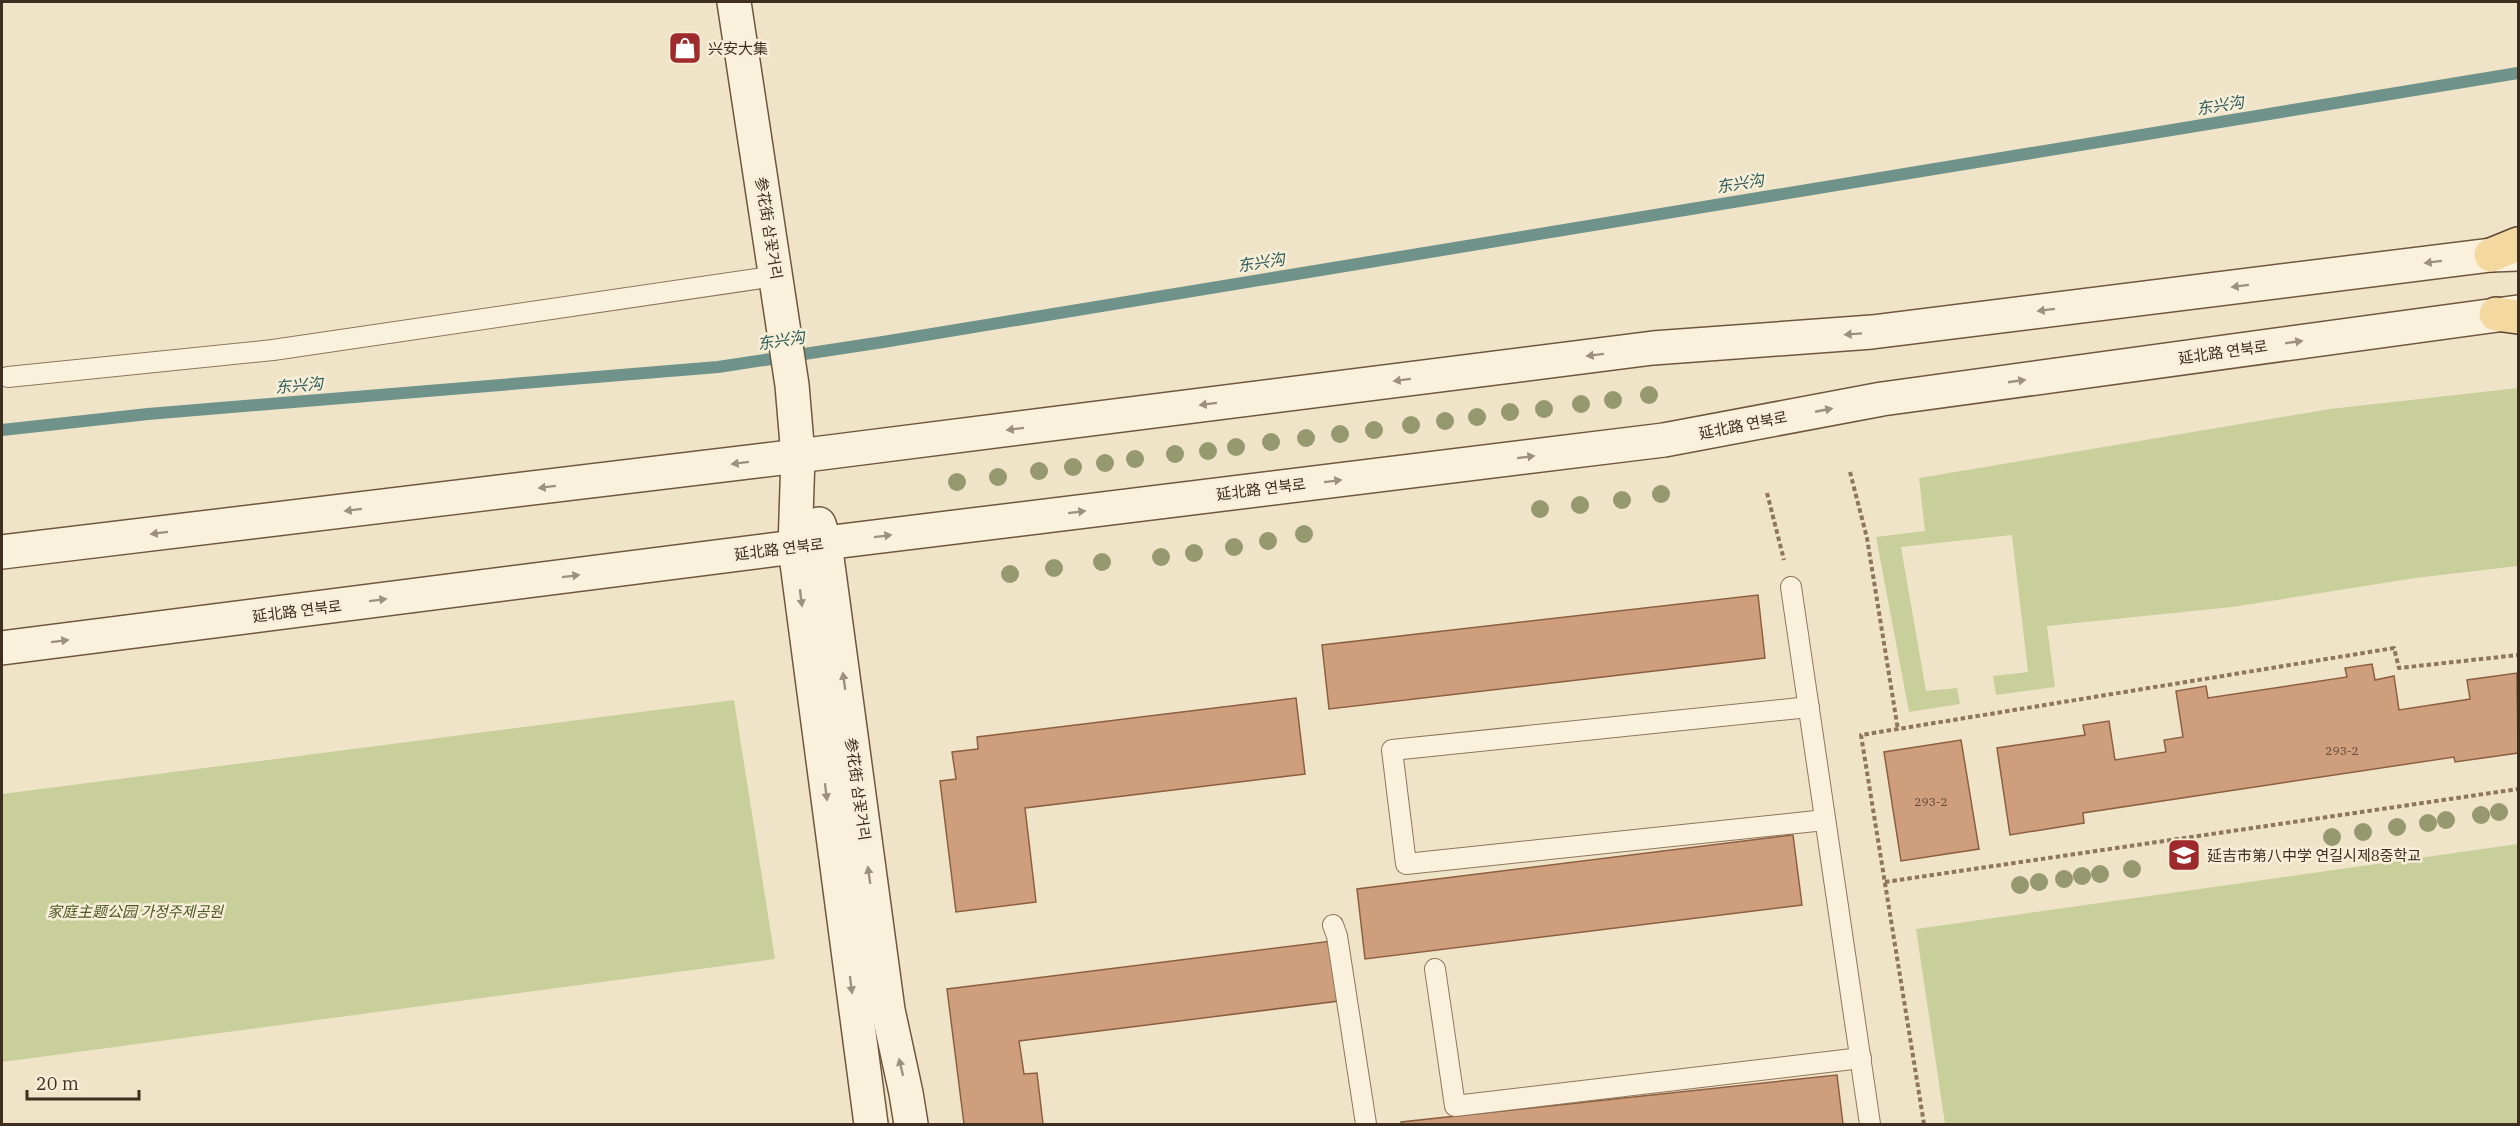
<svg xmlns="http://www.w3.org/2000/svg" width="2520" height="1126" viewBox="0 0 2520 1126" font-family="'IBM Plex Serif','Noto Sans SC','Noto Sans KR',serif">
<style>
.green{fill:#c9cf9b}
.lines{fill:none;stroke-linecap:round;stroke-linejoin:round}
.stream{stroke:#6f938a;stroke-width:12}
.building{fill:#cf9f7d;stroke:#8d5f41;stroke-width:1.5}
.lane-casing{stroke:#8d765c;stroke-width:22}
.secondary-casing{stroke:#6f573f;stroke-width:36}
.primary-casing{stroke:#5b4430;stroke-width:36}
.path{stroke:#8d765c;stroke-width:4;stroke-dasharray:4.5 3;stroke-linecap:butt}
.lane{stroke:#faf1dc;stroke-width:20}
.secondary{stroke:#faf1dc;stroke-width:33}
.primary{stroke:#f3d9a0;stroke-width:33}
.tree{fill:#96986f}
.oneway{fill:#9c907e}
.labels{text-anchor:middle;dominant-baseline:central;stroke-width:5;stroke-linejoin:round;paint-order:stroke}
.number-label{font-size:12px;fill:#624a37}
.poi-label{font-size:15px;fill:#3d2e20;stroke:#f7eed8;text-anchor:start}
.street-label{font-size:15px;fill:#3d2e20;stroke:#f7eed8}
.park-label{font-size:15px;font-style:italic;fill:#4d5a26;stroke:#f7eed8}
.water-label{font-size:16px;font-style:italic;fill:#2f5d5a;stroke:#f7eed8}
</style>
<rect width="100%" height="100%" fill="#f0e4c8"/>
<g class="green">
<polygon points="2518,388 2518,566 2415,578 2232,607 2047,626 2055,687 1996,695 1993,676 2028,672 2012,535 1901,547 1926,691 1957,688 1960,704 1909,712 1876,537 1925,531 1919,478 2330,409"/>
<polygon points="734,700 775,959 2,1062 2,794"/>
<polygon points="2518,844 2518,1124 1945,1124 1916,929"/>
</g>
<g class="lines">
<polyline class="stream" points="2,430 148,414 718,367 883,342 2518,73"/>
</g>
<g class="building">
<polygon points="1758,595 1765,658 1329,709 1322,645"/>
<polygon points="2372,664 2375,680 2394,676 2399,710 2470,699 2467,680 2517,673 2518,753 2455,762 2454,757 2083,813 2084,823 2010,835 1997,748 2085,735 2083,725 2109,721 2115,760 2166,752 2164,740 2183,737 2176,691 2206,686 2208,698 2347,677 2345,668"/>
<polygon points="1296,698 1305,774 1025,808 1036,902 956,912 940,781 956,779 952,752 978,749 977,737"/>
<polygon points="1961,740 1979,849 1901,861 1884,752"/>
<polygon points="1793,835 1802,905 1365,959 1357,889"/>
<polygon points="1332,941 1339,1001 1019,1041 1024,1074 1037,1073 1043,1124 964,1124 947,989"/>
<polygon points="1837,1075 1843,1124 1401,1124 1401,1122"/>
</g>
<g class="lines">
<g class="lane-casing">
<g id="lane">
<polyline points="8,377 273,350 776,276"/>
<polyline points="1791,587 1870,1124"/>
<polyline points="1809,707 1392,750 1406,864 1825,820"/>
<polyline points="1333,925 1337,936 1366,1124"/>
<polyline points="1435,969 1455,1106 1861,1058"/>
</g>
</g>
<g class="secondary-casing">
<g id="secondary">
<polyline points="734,2 792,385 798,456 795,548 871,1124"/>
<polyline points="819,524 825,543 888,1010 906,1093 911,1124"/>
<polyline points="2,552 798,456 1653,348 1872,332 2491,255 2518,254"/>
<polyline points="2,648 825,543 1664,440 1882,399 2518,312"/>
</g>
</g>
<g class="primary-casing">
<g id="primary">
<polyline points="2491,255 2518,244"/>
<polyline points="2496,314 2518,317"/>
</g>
</g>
<g class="path">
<polyline points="1850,472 1867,538 1898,730"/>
<polyline points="1767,493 1784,560"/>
<polyline points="1885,882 2518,789"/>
<polyline points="1924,1124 1861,735 2394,648 2399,668 2518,655"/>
</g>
<use href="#lane" class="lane"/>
<use href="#secondary" class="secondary"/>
<use href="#primary" class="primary"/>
</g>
<g class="tree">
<circle cx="1649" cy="395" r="9"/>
<circle cx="1613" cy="400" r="9"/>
<circle cx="1581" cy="404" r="9"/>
<circle cx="1544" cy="409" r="9"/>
<circle cx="1510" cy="412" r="9"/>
<circle cx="1477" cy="417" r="9"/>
<circle cx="1445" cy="421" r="9"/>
<circle cx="1411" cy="425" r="9"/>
<circle cx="1374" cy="430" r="9"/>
<circle cx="1340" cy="434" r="9"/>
<circle cx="1306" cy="438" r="9"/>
<circle cx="1271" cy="442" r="9"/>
<circle cx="1236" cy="447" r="9"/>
<circle cx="1208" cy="451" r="9"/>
<circle cx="1175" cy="454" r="9"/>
<circle cx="1135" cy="459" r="9"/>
<circle cx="1105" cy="463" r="9"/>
<circle cx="1073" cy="467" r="9"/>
<circle cx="1039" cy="471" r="9"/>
<circle cx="998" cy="477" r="9"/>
<circle cx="957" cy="482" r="9"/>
<circle cx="1661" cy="494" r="9"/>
<circle cx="1622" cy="500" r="9"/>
<circle cx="1580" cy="505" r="9"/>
<circle cx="1540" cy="509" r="9"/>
<circle cx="1304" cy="534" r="9"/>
<circle cx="1268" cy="541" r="9"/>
<circle cx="1234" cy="547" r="9"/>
<circle cx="1194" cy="553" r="9"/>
<circle cx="1161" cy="557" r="9"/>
<circle cx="1102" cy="562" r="9"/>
<circle cx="1054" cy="568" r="9"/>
<circle cx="1010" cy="574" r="9"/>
<circle cx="2499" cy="812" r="9"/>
<circle cx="2481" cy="815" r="9"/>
<circle cx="2446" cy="820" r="9"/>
<circle cx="2428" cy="823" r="9"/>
<circle cx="2397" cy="827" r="9"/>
<circle cx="2363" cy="832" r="9"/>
<circle cx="2332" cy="837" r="9"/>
<circle cx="2181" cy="862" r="9"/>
<circle cx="2132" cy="869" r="9"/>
<circle cx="2100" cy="874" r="9"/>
<circle cx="2082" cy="876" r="9"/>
<circle cx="2064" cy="879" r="9"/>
<circle cx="2039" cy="882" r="9"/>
<circle cx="2020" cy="885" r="9"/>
</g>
<defs><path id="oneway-solid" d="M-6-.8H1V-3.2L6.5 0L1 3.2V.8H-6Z" transform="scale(1.5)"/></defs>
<g class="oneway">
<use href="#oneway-solid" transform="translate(2433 262) rotate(173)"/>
<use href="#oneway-solid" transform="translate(2240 286) rotate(173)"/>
<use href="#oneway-solid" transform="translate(2046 310) rotate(173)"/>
<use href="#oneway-solid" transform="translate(1853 334) rotate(176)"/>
<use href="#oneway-solid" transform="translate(2294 342) rotate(-8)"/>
<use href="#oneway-solid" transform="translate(1595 355) rotate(173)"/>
<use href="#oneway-solid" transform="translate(1402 380) rotate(173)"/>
<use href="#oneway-solid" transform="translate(2017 381) rotate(-8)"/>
<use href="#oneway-solid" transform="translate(1208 404) rotate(173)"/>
<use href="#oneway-solid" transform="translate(1824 410) rotate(-11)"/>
<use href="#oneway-solid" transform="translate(1015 429) rotate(173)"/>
<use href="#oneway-solid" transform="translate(1526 457) rotate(-7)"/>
<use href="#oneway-solid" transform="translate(740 463) rotate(173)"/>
<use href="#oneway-solid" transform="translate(1333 481) rotate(-7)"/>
<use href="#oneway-solid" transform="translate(547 487) rotate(173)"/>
<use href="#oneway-solid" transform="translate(353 510) rotate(173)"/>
<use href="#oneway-solid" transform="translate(1077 512) rotate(-7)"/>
<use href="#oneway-solid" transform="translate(159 533) rotate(173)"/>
<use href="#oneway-solid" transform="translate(883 536) rotate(-7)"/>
<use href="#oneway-solid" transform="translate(571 576) rotate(-7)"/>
<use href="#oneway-solid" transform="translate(801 598) rotate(83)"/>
<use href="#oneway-solid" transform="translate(378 600) rotate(-7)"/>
<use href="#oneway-solid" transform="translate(60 641) rotate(-7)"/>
<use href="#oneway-solid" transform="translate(844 681) rotate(-98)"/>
<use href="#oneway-solid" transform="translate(826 792) rotate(83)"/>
<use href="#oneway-solid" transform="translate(869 875) rotate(-98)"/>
<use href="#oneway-solid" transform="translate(851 985) rotate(83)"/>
<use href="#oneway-solid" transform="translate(901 1067) rotate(-103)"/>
</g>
<defs>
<g id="shop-square" transform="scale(1.725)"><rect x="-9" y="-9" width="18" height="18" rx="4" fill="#9e2a2b" stroke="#f7eed8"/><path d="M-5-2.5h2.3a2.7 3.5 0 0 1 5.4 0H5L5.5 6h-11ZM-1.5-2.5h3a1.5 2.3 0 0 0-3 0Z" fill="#fff"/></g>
<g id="school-square" transform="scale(1.725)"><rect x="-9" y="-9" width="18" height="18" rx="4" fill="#9e2a2b" stroke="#f7eed8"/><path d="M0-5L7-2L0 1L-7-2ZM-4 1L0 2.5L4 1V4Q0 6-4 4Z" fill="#fff"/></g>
</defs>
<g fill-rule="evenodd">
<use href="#shop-square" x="685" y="48"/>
<use href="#school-square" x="2184" y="855"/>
</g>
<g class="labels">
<g class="number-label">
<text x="2342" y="750">293-2</text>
<text x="1931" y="801">293-2</text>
</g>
<g class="poi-label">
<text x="708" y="48">兴安大集</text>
<text x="2207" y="855">延吉市第八中学 연길시제8중학교</text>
</g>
<g class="street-label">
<text transform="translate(769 228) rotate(81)">参花街 삼꽃거리</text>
<text transform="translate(2223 352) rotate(-8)">延北路 연북로</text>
<text transform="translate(1743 425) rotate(-11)">延北路 연북로</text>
<text transform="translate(1261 489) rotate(-7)">延北路 연북로</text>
<text transform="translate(779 549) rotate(-7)">延北路 연북로</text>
<text transform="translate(297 611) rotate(-7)">延北路 연북로</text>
<text transform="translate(858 789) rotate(82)">参花街 삼꽃거리</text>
</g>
<g class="park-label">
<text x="135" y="911">家庭主题公园 가정주제공원</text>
</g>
<g class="water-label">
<text transform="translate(2220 105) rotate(-9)">东兴沟</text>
<text transform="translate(1740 183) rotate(-9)">东兴沟</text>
<text transform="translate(1261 262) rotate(-9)">东兴沟</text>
<text transform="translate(781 340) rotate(-9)">东兴沟</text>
<text transform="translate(299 385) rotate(-5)">东兴沟</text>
</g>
</g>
<rect width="2520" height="1126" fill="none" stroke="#3d2e20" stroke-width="6"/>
<path d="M27 1090v9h112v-9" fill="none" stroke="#3d2e20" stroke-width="3"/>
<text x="36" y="1090" font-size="18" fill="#3d2e20" stroke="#f7eed8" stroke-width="4.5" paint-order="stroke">20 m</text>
</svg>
